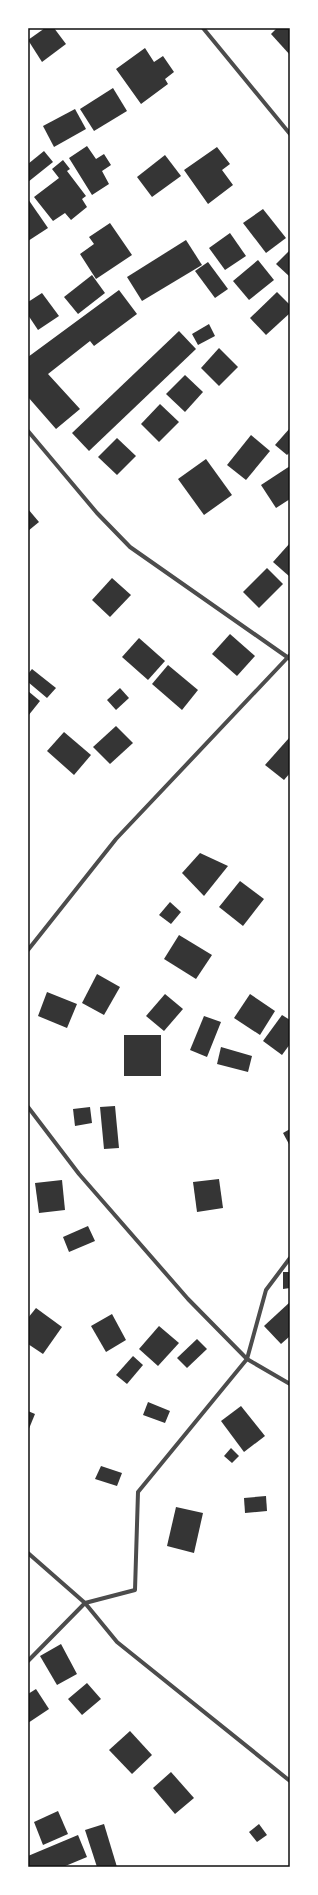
<svg xmlns="http://www.w3.org/2000/svg" width="318" height="1895" viewBox="0 0 318 1895" font-family="Roboto,sans-serif">
<style>
.building{fill:#353535}
.lines{fill:none;stroke-linecap:round;stroke-linejoin:round}
.minor{stroke:#4c4c4c;stroke-width:4}
.neatline{fill:none;stroke:#111;stroke-width:1.5}
</style>
<rect width="100%" height="100%" fill="#fff"/>
<g class="building">
<polygon points="45,28 54,28 66,44 42,62 28,40"/>
<polygon points="277,28 290,28 290,55 271,34"/>
<polygon points="145,48 154,62 163,56 174,72 165,79 168,84 141,104 116,69"/>
<polygon points="113,88 127,111 94,131 80,109"/>
<polygon points="75,109 86,129 54,147 43,126"/>
<polygon points="87,146 96,159 104,154 111,165 102,171 109,184 92,195 69,158"/>
<polygon points="217,147 230,164 222,170 233,185 208,204 184,170"/>
<polygon points="44,151 53,162 28,182 28,164"/>
<polygon points="165,155 181,176 152,197 137,177"/>
<polygon points="63,160 70,169 67,171 86,196 82,199 87,207 71,220 65,213 53,221 34,197 59,178 52,169"/>
<polygon points="28,199 48,228 28,241"/>
<polygon points="263,209 286,238 266,253 243,223"/>
<polygon points="110,223 132,255 96,279 80,254 94,244 89,237"/>
<polygon points="230,233 246,256 225,270 209,248"/>
<polygon points="186,240 202,265 142,301 127,277"/>
<polygon points="290,250 290,277 276,264"/>
<polygon points="258,260 274,280 249,300 233,281"/>
<polygon points="208,262 228,289 215,298 195,271"/>
<polygon points="92,275 105,293 78,314 64,297"/>
<polygon points="119,290 137,314 94,346 90,341 48,374 80,409 56,429 28,397 28,357"/>
<polygon points="277,292 290,305 290,313 266,335 250,318"/>
<polygon points="42,293 59,316 38,330 28,315 28,302"/>
<polygon points="209,324 215,336 198,345 192,334"/>
<polygon points="179,331 196,349 89,451 72,433"/>
<polygon points="219,348 238,367 219,386 201,368"/>
<polygon points="185,375 203,392 185,412 166,394"/>
<polygon points="160,404 179,422 159,442 141,424"/>
<polygon points="290,428 290,452 287,455 275,445"/>
<polygon points="251,435 270,451 246,480 227,465"/>
<polygon points="117,438 136,456 117,475 98,457"/>
<polygon points="206,459 232,495 204,515 178,479"/>
<polygon points="290,466 290,499 276,508 261,485"/>
<polygon points="28,509 39,522 28,531"/>
<polygon points="290,543 290,577 273,562"/>
<polygon points="267,568 283,584 259,608 243,592"/>
<polygon points="112,578 131,595 110,617 92,600"/>
<polygon points="230,634 255,656 237,676 212,654"/>
<polygon points="139,638 165,661 148,680 122,657"/>
<polygon points="168,665 198,690 182,710 152,684"/>
<polygon points="32,669 56,688 47,698 28,682 28,674"/>
<polygon points="120,688 129,698 116,710 107,700"/>
<polygon points="28,691 40,701 28,716"/>
<polygon points="116,726 133,743 110,764 93,747"/>
<polygon points="64,732 91,755 74,775 47,751"/>
<polygon points="289,738 290,773 284,780 265,765"/>
<polygon points="200,853 228,866 204,896 182,873"/>
<polygon points="240,881 264,899 243,926 219,907"/>
<polygon points="170,902 181,912 171,924 159,915"/>
<polygon points="179,935 212,955 196,979 164,959"/>
<polygon points="97,974 120,987 104,1015 82,1003"/>
<polygon points="47,992 77,1004 67,1028 38,1016"/>
<polygon points="165,994 183,1009 164,1031 146,1016"/>
<polygon points="250,994 275,1011 260,1035 234,1018"/>
<polygon points="282,1015 290,1020 290,1044 282,1055 263,1041"/>
<polygon points="204,1016 221,1022 207,1057 190,1050"/>
<rect x="124" y="1035" width="37" height="41"/>
<polygon points="221,1047 252,1056 248,1072 217,1064"/>
<polygon points="115,1106 119,1148 104,1149 100,1107"/>
<polygon points="90,1107 92,1123 75,1126 73,1109"/>
<polygon points="290,1129 290,1146 283,1133"/>
<polygon points="219,1179 223,1208 197,1212 193,1182"/>
<polygon points="62,1180 65,1210 39,1213 35,1183"/>
<polygon points="88,1226 95,1241 69,1252 63,1237"/>
<polygon points="283,1272 290,1272 290,1288 283,1289"/>
<polygon points="290,1302 290,1336 281,1344 264,1326"/>
<polygon points="36,1308 62,1327 43,1354 28,1344 28,1318"/>
<polygon points="112,1314 126,1340 106,1352 91,1326"/>
<polygon points="159,1326 179,1343 158,1366 139,1349"/>
<polygon points="197,1339 207,1349 187,1368 177,1358"/>
<polygon points="133,1356 143,1365 127,1384 116,1375"/>
<polygon points="148,1402 170,1411 165,1423 143,1415"/>
<polygon points="241,1406 265,1436 244,1452 221,1421"/>
<polygon points="28,1411 35,1414 28,1431"/>
<polygon points="231,1448 239,1456 232,1463 224,1456"/>
<polygon points="101,1466 122,1473 117,1486 95,1479"/>
<polygon points="266,1496 267,1511 245,1513 244,1498"/>
<polygon points="176,1507 203,1513 194,1553 167,1546"/>
<polygon points="61,1644 77,1674 57,1685 40,1656"/>
<polygon points="87,1683 101,1699 82,1715 68,1699"/>
<polygon points="36,1689 49,1709 28,1723 28,1694"/>
<polygon points="130,1731 152,1755 132,1774 109,1750"/>
<polygon points="171,1772 194,1798 175,1814 153,1788"/>
<polygon points="58,1811 68,1834 43,1845 34,1822"/>
<polygon points="104,1824 117,1867 97,1867 85,1830"/>
<polygon points="259,1824 267,1835 257,1842 249,1832"/>
<polygon points="78,1835 87,1857 63,1867 28,1867 28,1856"/>
</g>
<g class="lines">
<g class="minor">
<polyline points="203,28 290,134"/>
<polyline points="28,431 97,513 130,547 290,659"/>
<polyline points="28,950 116,839 290,655"/>
<polyline points="28,1107 79,1174 188,1299 247,1359 290,1384"/>
<polyline points="28,1553 85,1603 117,1642 290,1781"/>
<polyline points="28,1661 85,1603 135,1590 138,1492 247,1359 266,1290 290,1258"/>
</g>
</g>
<rect width="318" height="1895" fill="none" stroke="#ffffff" stroke-width="58"/>
<rect x="29" y="29" width="260" height="1837" class="neatline"/>
</svg>
